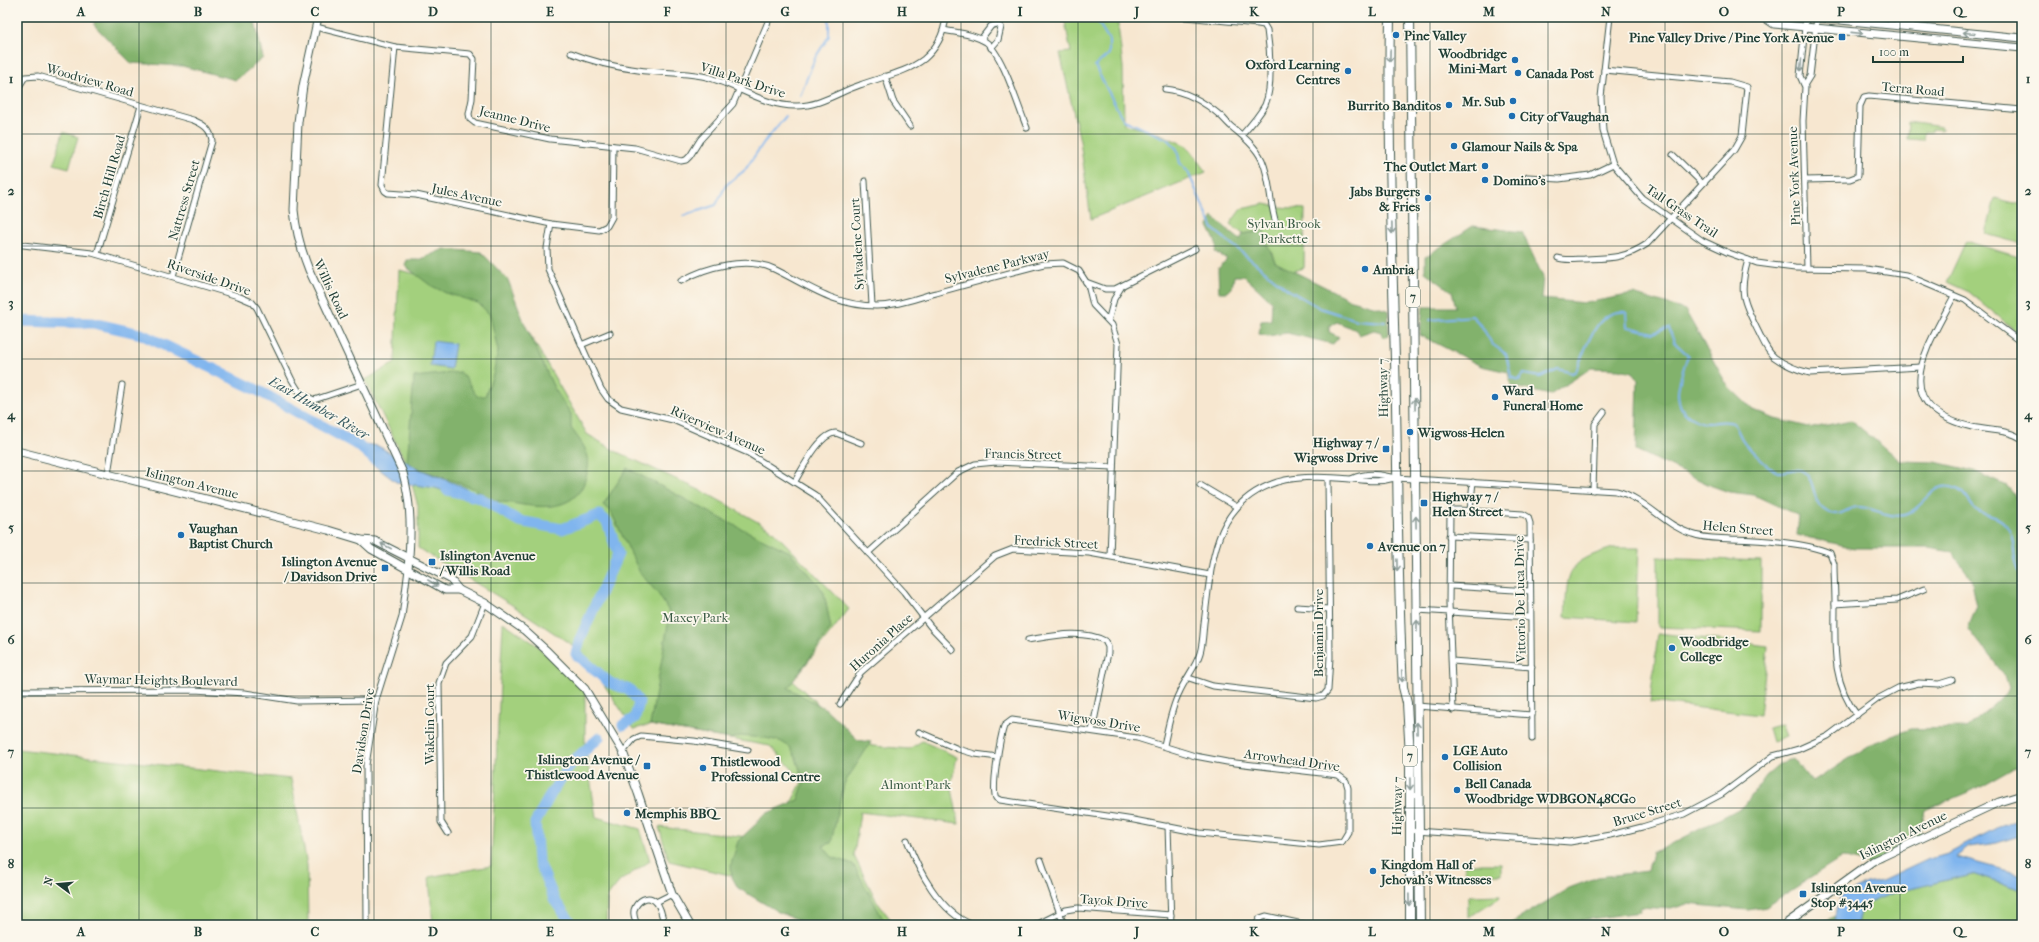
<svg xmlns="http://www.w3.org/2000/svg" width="2039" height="942" viewBox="0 0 2039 942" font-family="'IM FELL French Canon',serif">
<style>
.green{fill:#a3d07d;stroke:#618658}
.forest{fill:#82b26c;stroke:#507850}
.water{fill:#80b5ee;stroke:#507991}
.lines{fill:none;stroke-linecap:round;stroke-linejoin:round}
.stream{stroke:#80b5ee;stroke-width:2}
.river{stroke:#80b5ee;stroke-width:11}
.street-casing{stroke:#3f564b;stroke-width:7}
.secondary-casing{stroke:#3f564b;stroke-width:9}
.primary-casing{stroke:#3f564b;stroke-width:10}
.street{stroke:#fff;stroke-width:5}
.secondary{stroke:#fff;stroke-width:7}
.primary{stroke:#fff;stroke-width:8}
.oneway{stroke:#8f9e9a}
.grid{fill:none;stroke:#1f3d34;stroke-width:1;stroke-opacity:0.55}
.poi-dot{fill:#1f6fb2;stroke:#fbf7ec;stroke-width:1.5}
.labels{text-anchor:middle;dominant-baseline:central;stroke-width:3.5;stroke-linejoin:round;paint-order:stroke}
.shield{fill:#fbf7ec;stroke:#61756b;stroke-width:1}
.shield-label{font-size:12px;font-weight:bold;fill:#1f3d34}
.poi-label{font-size:13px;font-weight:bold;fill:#1f3d34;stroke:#fbf7ec;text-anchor:start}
.street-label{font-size:13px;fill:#1f3d34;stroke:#fbf7ec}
.park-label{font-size:13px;fill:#395a43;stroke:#fbf7ec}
.water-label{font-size:14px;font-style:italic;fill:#375b62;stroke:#fbf7ec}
.neatline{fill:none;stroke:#1f3d34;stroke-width:1.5}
.grid-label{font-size:13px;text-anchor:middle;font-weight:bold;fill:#1f3d34}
</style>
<rect width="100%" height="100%" fill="#fbf7ec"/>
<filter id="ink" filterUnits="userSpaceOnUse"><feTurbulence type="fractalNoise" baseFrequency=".025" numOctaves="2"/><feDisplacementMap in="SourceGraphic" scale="8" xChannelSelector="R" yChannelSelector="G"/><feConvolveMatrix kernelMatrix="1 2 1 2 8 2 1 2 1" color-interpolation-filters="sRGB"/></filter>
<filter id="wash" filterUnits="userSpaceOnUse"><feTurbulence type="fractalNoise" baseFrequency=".012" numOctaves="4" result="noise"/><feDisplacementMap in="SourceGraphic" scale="16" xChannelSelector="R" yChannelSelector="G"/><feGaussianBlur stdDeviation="0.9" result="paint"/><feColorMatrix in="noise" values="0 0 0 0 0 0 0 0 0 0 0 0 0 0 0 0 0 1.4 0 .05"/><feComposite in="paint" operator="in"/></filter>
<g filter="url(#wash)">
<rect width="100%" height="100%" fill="#f7e7d0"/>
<g class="green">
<polygon points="1064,17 1117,17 1123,67 1124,124 1160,134 1187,146 1206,172 1091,219 1080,141 1060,53 1071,52"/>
<polygon points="1908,122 1942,127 1942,130 1932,129 1932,132 1924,132 1923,140 1907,139"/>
<polygon points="63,132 78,137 69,168 54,164"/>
<polygon points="1995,198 2022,205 2022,244 1986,234"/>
<path d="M1265,204l14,3 26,2 -1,59 -13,4 -16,-10c-4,-14 -10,-16 -11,-32l-21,4 -13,-10 11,-15z"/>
<polygon points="1966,241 2022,258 2022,336 1969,292 1947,282"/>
<polygon points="399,270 508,296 587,434 615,451 706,493 772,530 849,609 793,681 859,742 873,746 909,749 922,741 957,757 951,784 959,824 860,812 854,856 877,902 895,925 823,925 790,805 803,780 770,746 650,725 634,729 581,651 512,605 418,548 418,506 406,463 365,380 395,363"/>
<path d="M1613,548h26l-3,74 -71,-5c3,-46 -1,-54 48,-69z"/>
<polygon points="1658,557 1761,561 1761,631 1658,627"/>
<polygon points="503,622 535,644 585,691 585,744 596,817 640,829 650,861 620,881 607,897 606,925 433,925 429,877 491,866"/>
<polygon points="1658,633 1768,646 1760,715 1650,702"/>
<polygon points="1782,724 1786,737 1772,742 1768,728"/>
<polygon points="17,749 291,779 307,865 308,925 17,925"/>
<polygon points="659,827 757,838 738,877 669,861"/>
<polygon points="1465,864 1501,864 1501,874 1465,875"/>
<polygon points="1972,874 2022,890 2022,925 1857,925 1861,906 1893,893"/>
<polygon points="1500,895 1499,898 1468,917 1468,896"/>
</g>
<g class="forest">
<polygon points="95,17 254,17 263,58 236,80 182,66 131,63 94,25"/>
<path d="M1213,217l27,23 3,-6 13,-2 5,-5 3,3c1,15 6,18 11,32l76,38 37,10 1,25 -6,3 -2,-6 -7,-2 -15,5 -3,-5 -19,-8 -8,4v6l10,5 -6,7 -46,-11 -19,3 -9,-2 2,-13 10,-1 1,-18 -28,-26h-10l-2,12 -4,4h-9l-1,-23 9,-10 -12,-7 2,-7 -9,-19z"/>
<path d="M1473,226l49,6 21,45 -2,22 44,4 48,-9 52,16 42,75 26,25 22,9 38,9 38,-8 49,41 35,1 39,9 33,15 15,18v262l-10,2 -39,22 -48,20 -5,26 -41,28c-13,3 -24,-6 -37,-6l-77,49 -17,3 -61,-6 -16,5 -30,-2 -1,5 -71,10 -7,3h-54l61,-37 29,-11 50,-6 4,-19 10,-3 82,-43 22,-30 13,-11 14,-7 20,24 60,-39 38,-14 55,-1 41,-35 2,-4 -4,-13 -37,-48 9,-22 -6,-28 -19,-26 -24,-4h-73l-58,-13 2,-19 -45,-21 -25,-3 -17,-6 -76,-36 2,-70 -5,-8 -14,-3 -28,-1 -41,27 -39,-9 -3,-14 -27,-6 -61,-31 3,-28h33l-4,-15 -27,-20v-15z"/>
<path d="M444,249l37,3 27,28 16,42 30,66 17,26v14c15,21 23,28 13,55 -11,29 -46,25 -72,20 -6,-1 -15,-1 -21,-4 -8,-4 -15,-10 -24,-13 -20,-8 -40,-13 -60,-23l7,-86 46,-5c8,6 10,16 17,24h8l8,-21 5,-24 -8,-36 -12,-12 -32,-10 -16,-8 -25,-19 2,-6h12z"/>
<polygon points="627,468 726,521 790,552 818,584 824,593 831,628 788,688 826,709 858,740 871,742 844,784 831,843 823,846 832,857 853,864 883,919 888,925 811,925 780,913 738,888 732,877 731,865 738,841 757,823 763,815 798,800 804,782 796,758 790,747 780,741 765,738 741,736 730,739 650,725 670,613 659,595 640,573 611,512 603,505"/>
<polygon points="1836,916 1834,925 1814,925"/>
</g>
<g class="water">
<polygon points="433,341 455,344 451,369 430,366"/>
<polygon points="365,444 378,446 419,469 466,488 466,490 457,495 435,488 396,482 370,462 365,454"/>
<polygon points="2019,822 2022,822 2022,835 1997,843 1969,847 1956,857 2022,875 2022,890 1972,874 1893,893 1861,906 1857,925 1834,925 1840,897 1867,884 1882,881 1929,859 1948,854 2002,825"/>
</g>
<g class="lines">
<g class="stream">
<polyline points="1095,17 1109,40 1109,54 1095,66 1120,114 1124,120 1167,139 1177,149 1180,163 1188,172 1213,229 1287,289 1320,308 1357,320 1385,322"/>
<polyline points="800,96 815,58 829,36 829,17"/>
<polyline points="683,216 716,205 726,185 745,170 764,142 786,116"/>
<path d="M1430,320l42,-4 9,9 11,19 14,10 5,23 8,3 5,-6 16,3 18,-8 14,4 4,-2c10,-22 19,-63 50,-59l1,14 2,1 24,6 16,-5 5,14 14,13c-6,19 -20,48 2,62 5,3 11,6 17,6 12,0 15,-4 27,0 3,5 5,11 8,16 4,7 28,31 36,33 8,1 19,-6 26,0 13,10 7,31 22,39 17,8 18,-3 31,-4 16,-1 34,14 50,7 19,-8 27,-36 50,-25 8,3 12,14 18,20 9,8 23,5 31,16 11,15 5,37 16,51"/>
</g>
<g class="river">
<polyline points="17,321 93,323 141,334 257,390 359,446 376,461"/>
<polyline points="447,490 480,498 519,521 562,529 599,515 607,522 618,554 580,639 576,654 610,683 630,690 639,702 635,718 623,725"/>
<polyline points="573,925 555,901 538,860 535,823 552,792 573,761 599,738"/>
</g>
</g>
</g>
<g filter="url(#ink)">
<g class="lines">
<g class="street-casing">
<g id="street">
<path d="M1185,17l73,7 6,1 3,5c3,20 6,57 -2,75 -6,11 -15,21 -23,30"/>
<polyline points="1610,17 1601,97 1603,131 1613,164 1642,198 1703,241 1729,253 1757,263 1795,268 1867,269 1906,275 1965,300 2022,343"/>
<polyline points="1806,17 1800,76 1805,87 1803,121 1807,268"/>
<polyline points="316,27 395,47 470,54 474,59 472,99 469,114 470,119 475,123 550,139 635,148 681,161 686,160 690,156 700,140 733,104 770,17"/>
<path d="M944,30c13,3 30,4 42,12 17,12 32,65 41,86"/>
<polyline points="981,39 991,26 997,24 1001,27 998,40 991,48"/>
<polyline points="395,47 382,185 385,191 388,193 416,195 551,224 599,230 607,226 612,217 613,146"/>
<path d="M571,53c22,9 44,14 67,17 21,3 43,2 64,6 32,6 61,31 95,30 23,0 42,-14 63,-21 21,-8 46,-12 64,-26 13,-11 20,-26 22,-42"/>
<polyline points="885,76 893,101 910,126"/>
<polyline points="1805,84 1810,76 1817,17"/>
<path d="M1165,89c21,2 42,15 57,28 4,4 7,8 11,11 11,9 23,19 29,32 9,20 7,42 14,63"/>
<path d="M17,90l8,-13 13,-1 155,44c10,4 18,9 19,21l-39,135"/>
<polyline points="1673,155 1702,183"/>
<polyline points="1528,177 1559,179 1590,175 1613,164"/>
<polyline points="1805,180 1850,179 1858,176 1860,106 1864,97 1869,96 2022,110"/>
<polyline points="865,181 872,305"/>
<polyline points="551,224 547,248 548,269 601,389 608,399 621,408 673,420 748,453 815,495 904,592 930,626 953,650"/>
<polyline points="17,242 23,245 92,253 238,296 252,302 257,308 292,380 300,393 314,400 362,384"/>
<polyline points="97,254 141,106"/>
<path d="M1558,258c8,3 18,1 26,1 26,-1 40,0 63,-15l77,-83 10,-11 8,-14 5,-49 -17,-5 -126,-12"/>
<path d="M1748,260c-10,34 -4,43 11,73 4,8 8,18 15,24 11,8 23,13 36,16l111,-6"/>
<path d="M681,281c25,-14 65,-25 93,-12 35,17 61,37 102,37 21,0 40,-8 60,-13 36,-10 72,-20 108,-29l19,-1 16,8 9,14 5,20 19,20 6,19 -8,212"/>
<polyline points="1086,282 1105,289 1115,289 1195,249"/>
<path d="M1954,296c-27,52 -69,110 18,131 17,4 36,2 50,12"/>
<polyline points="1107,319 1109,318 1114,299 1122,286"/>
<polyline points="581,345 610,333"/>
<polyline points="108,474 122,385"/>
<path d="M1351,479c16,-7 29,-5 45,-1l220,13c30,7 47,34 76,43 13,5 26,4 39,5 29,1 73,3 99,14l4,11c0,13 1,26 1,40 0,39 -4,78 22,111"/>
<path d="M795,481c8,-13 25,-48 41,-48l25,10"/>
<polyline points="1200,485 1237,507"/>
<polyline points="1593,490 1595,424 1604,412"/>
<polyline points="1470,510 1473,482"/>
<polyline points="1449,536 1530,540"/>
<polyline points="868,553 958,472 975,464 996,462 1113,467"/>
<polyline points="1450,586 1530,591"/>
<polyline points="1835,604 1897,600 1924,589"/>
<polyline points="1297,607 1329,609"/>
<polyline points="1417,610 1530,617"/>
<path d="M1028,640c25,-4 54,-11 77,1l3,6v6l-16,78"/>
<polyline points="1452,661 1532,667"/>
<polyline points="1189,678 1213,686 1316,698 1323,696 1328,690 1330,657 1328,479"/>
<polyline points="17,691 194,690 245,693 297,701 376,700"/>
<polyline points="840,704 861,672 995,556 1013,549 1089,553 1210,575"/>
<polyline points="1417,706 1532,715"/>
<polyline points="1453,710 1449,603 1450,512 1452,510 1459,510 1523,514 1528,517 1530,523 1532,739"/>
<path d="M1012,720l125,18 58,18 32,6 111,13 8,6 2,7v44l-6,10 -23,3 -119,-12 -66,-13 -134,-20 -4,-2c-5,-9 4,-60 8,-72z"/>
<polyline points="919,732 958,749 975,754 998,757"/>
<path d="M1164,745c4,-17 7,-36 15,-52 6,-14 17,-26 21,-40 3,-10 3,-21 4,-30 8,-58 7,-119 73,-141 20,-6 52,-5 73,-3 18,1 26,4 45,-1"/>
<polyline points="623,752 634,739 641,736 694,741 748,750"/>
<polyline points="1168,826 1171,925"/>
<polyline points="1416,831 1570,842 1610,835 1642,827 1684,814 1722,794 1773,756 1799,749 1828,736 1879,698 1898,688 1919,683 1939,684 1952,680"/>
<polyline points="448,833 441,822 439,683 446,663 472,636 485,603"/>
<path d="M907,840c11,30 33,73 66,85"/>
<polyline points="1041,860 1064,925"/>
<polyline points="656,902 672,894"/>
<polyline points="367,925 366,765 376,700 402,617 408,569"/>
<path d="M637,925c-2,-5 -4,-10 -3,-15 3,-9 14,-17 22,-8 4,4 7,17 8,23"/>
<polyline points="1036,925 1066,910 1078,908 1171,915"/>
<polyline points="1256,925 1260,918 1266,916 1307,925"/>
</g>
</g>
<g class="secondary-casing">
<g id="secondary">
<path d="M318,17l-15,69 -5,36 -4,88c2,21 7,40 15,60l94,203c9,33 8,62 5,96"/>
<polyline points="1756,17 1767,17"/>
<polyline points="1810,17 2022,38"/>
<polyline points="1765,18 1774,24 2022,48"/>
<polyline points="17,451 328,530 361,540 375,541 450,579 459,590 485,603 524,630 546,650 585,689 623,752 638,793 672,894 690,925"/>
<polyline points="361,540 371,549 445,590 459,590"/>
<polyline points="1784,925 1873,861 1999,802 2022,795"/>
</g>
</g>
<g class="primary-casing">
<g id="primary">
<path d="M1390,17c-2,114 2,229 5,343 3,109 2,218 8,327l4,16 3,54v168"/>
<polyline points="1410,17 1420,925"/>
</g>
</g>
<use href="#street" class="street"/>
<use href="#secondary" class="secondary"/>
<use href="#primary" class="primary"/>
</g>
<defs><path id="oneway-shaft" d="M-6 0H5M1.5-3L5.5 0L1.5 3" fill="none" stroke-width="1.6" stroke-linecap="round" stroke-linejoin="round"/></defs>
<g class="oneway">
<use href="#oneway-shaft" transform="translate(1857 33) rotate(6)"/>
<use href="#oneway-shaft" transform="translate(1969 33) rotate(-175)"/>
<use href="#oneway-shaft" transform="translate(1390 56) rotate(91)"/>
<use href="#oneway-shaft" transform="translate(1801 65) rotate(95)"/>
<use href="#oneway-shaft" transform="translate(1392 228) rotate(89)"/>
<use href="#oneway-shaft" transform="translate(1415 404) rotate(-91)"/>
<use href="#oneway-shaft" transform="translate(1416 522) rotate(-91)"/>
<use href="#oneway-shaft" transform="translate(386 546) rotate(-153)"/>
<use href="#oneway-shaft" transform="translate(1397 565) rotate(89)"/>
<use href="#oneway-shaft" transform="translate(433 583) rotate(30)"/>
<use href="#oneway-shaft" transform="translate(1417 626) rotate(-89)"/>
<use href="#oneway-shaft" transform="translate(1402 676) rotate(87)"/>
<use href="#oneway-shaft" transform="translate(1417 728) rotate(-91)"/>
<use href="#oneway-shaft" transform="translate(1410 784) rotate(89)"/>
<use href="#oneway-shaft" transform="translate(1409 900) rotate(89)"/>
</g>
</g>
<path class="grid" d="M139,17v908M257,17v908M374,17v908M491,17v908M609,17v908M726,17v908M843,17v908M961,17v908M1078,17v908M1196,17v908M1313,17v908M1430,17v908M1548,17v908M1665,17v908M1782,17v908M1900,17v908M17,134h2005M17,246h2005M17,359h2005M17,471h2005M17,583h2005M17,696h2005M17,808h2005"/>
<g class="poi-dot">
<circle cx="1396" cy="35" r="4"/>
<rect x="1838" y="33" width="8" height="8" rx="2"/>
<circle cx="1515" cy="60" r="4"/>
<circle cx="1348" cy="71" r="4"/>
<circle cx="1518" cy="73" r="4"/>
<circle cx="1513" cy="101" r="4"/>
<circle cx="1449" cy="105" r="4"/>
<circle cx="1512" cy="116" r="4"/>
<circle cx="1454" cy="146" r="4"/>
<circle cx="1485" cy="166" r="4"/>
<circle cx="1485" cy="180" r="4"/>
<circle cx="1428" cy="198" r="4"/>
<circle cx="1365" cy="269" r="4"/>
<circle cx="1495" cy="397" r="4"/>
<circle cx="1410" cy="432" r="4"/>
<rect x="1382" y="445" width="8" height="8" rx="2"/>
<rect x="1420" y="499" width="8" height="8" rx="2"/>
<circle cx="181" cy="535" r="4"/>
<circle cx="1370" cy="546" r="4"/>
<rect x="428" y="558" width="8" height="8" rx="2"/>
<rect x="381" y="564" width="8" height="8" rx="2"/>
<circle cx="1672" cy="648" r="4"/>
<circle cx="1445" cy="757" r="4"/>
<rect x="643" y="762" width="8" height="8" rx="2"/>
<circle cx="703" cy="768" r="4"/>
<circle cx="1457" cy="790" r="4"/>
<circle cx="627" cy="813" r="4"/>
<circle cx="1373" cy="871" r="4"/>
<rect x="1799" y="890" width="8" height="8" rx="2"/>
</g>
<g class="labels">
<g class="shield">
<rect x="1406" y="287" width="14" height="20" rx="3"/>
<rect x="1403" y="746" width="14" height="20" rx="3"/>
</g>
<g class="shield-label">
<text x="1413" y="297">7</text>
<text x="1410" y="756">7</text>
</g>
<g class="poi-label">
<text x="1404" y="35">Pine Valley</text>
<text x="1834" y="37" text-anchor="end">Pine Valley Drive / Pine York Avenue</text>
<text x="1507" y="53" text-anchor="end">Woodbridge<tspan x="1507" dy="15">Mini-Mart</tspan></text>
<text x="1340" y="64" text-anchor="end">Oxford Learning<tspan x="1340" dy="15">Centres</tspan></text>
<text x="1526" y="73">Canada Post</text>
<text x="1505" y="101" text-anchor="end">Mr. Sub</text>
<text x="1441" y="105" text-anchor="end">Burrito Banditos</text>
<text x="1520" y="116">City of Vaughan</text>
<text x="1462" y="146">Glamour Nails &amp; Spa</text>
<text x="1477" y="166" text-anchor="end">The Outlet Mart</text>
<text x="1493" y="180">Domino's</text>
<text x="1420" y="191" text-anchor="end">Jabs Burgers<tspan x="1420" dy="15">&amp; Fries</tspan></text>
<text x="1373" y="269">Ambria</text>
<text x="1503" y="390">Ward<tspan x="1503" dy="15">Funeral Home</tspan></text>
<text x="1418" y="432">Wigwoss-Helen</text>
<text x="1378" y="442" text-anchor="end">Highway 7 /<tspan x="1378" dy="15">Wigwoss Drive</tspan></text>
<text x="1432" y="496">Highway 7 /<tspan x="1432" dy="15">Helen Street</tspan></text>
<text x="189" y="528">Vaughan<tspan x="189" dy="15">Baptist Church</tspan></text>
<text x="1378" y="546">Avenue on 7</text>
<text x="440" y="555">Islington Avenue<tspan x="440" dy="15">/ Willis Road</tspan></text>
<text x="377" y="561" text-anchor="end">Islington Avenue<tspan x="377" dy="15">/ Davidson Drive</tspan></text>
<text x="1680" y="641">Woodbridge<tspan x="1680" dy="15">College</tspan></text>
<text x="1453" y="750">LGE Auto<tspan x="1453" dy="15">Collision</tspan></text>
<text x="639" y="759" text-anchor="end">Islington Avenue /<tspan x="639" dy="15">Thistlewood Avenue</tspan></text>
<text x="711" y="761">Thistlewood<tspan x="711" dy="15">Professional Centre</tspan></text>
<text x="1465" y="783">Bell Canada<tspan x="1465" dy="15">Woodbridge WDBGON48CG0</tspan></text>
<text x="635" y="813">Memphis BBQ</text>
<text x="1381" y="864">Kingdom Hall of<tspan x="1381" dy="15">Jehovah's Witnesses</tspan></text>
<text x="1811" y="887">Islington Avenue<tspan x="1811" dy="15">Stop #3445</tspan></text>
</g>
<g class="street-label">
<text transform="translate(90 80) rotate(16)">Woodview Road</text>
<text transform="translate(743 80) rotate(18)">Villa Park Drive</text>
<text transform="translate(1913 89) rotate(5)">Terra Road</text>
<text transform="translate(515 119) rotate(14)">Jeanne Drive</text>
<text transform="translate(1794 176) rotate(-92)">Pine York Avenue</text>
<text transform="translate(109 177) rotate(-74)">Birch Hill Road</text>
<text transform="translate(467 195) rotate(12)">Jules Avenue</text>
<text transform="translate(184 200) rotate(-74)">Nattress Street</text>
<text transform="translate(1682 211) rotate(34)">Tall Grass Trail</text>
<text transform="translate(857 244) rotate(-93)">Sylvadene Court</text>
<text transform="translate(997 266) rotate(-14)">Sylvadene Parkway</text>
<text transform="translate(209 277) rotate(19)">Riverside Drive</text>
<text transform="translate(331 289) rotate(65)">Willis Road</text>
<text transform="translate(1383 388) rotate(-91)">Highway 7</text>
<text transform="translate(718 430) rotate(24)">Riverview Avenue</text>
<text transform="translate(1023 454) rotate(1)">Francis Street</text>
<text transform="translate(192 483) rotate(14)">Islington Avenue</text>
<text transform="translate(1738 528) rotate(5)">Helen Street</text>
<text transform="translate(1056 542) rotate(3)">Fredrick Street</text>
<text transform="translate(1520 599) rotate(-91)">Vittorio De Luca Drive</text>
<text transform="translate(1318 633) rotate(-90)">Benjamin Drive</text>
<text transform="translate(881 642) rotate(-42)">Huronia Place</text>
<text transform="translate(161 680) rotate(1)">Waymar Heights Boulevard</text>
<text transform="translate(1099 721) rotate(9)">Wigwoss Drive</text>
<text transform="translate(429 724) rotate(-90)">Wakelin Court</text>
<text transform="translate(363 731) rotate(-81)">Davidson Drive</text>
<text transform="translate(1292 760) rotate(8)">Arrowhead Drive</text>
<text transform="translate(1397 806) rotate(-89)">Highway 7</text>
<text transform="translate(1647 812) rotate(-17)">Bruce Street</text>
<text transform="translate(1903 835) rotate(-26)">Islington Avenue</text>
<text transform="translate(1114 901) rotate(4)">Tayok Drive</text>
</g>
<g class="park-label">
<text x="1284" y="223">Sylvan Brook<tspan x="1284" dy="15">Parkette</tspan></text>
<text x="695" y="617">Maxey Park</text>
<text x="916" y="784">Almont Park</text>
</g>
<g class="water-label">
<text transform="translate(319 408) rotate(30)">East Humber River</text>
</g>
</g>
<rect width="2039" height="942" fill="none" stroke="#fbf7ec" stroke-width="44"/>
<g transform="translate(58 884) rotate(286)" stroke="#fbf7ec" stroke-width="3" paint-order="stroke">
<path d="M0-3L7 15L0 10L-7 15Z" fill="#1f3d34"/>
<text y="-6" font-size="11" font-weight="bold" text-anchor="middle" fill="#1f3d34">N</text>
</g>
<path d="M1873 56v6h90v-6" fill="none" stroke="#1f3d34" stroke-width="2"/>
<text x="1879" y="56" font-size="12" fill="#1f3d34" stroke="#fbf7ec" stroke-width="3" paint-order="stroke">100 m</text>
<rect x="22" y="22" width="1995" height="898" class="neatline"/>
<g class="grid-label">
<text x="81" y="16">A</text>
<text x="198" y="16">B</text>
<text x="315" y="16">C</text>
<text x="433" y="16">D</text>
<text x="550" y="16">E</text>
<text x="667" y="16">F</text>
<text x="785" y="16">G</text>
<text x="902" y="16">H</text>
<text x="1020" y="16">I</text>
<text x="1137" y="16">J</text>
<text x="1254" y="16">K</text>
<text x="1372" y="16">L</text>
<text x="1489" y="16">M</text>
<text x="1606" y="16">N</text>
<text x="1724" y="16">O</text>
<text x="1841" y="16">P</text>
<text x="1958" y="16">Q</text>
<text x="11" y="83">1</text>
<text x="2028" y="83">1</text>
<text x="11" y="195">2</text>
<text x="2028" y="195">2</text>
<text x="11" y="307">3</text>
<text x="2028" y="307">3</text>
<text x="11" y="419">4</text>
<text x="2028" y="419">4</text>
<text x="11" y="532">5</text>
<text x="2028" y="532">5</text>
<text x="11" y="644">6</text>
<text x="2028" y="644">6</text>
<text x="11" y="756">7</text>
<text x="2028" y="756">7</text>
<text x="11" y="868">8</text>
<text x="2028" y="868">8</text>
<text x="81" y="936">A</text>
<text x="198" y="936">B</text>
<text x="315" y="936">C</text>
<text x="433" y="936">D</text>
<text x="550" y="936">E</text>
<text x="667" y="936">F</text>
<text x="785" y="936">G</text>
<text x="902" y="936">H</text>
<text x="1020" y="936">I</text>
<text x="1137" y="936">J</text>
<text x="1254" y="936">K</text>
<text x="1372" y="936">L</text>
<text x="1489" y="936">M</text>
<text x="1606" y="936">N</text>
<text x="1724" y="936">O</text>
<text x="1841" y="936">P</text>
<text x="1958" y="936">Q</text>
</g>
</svg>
